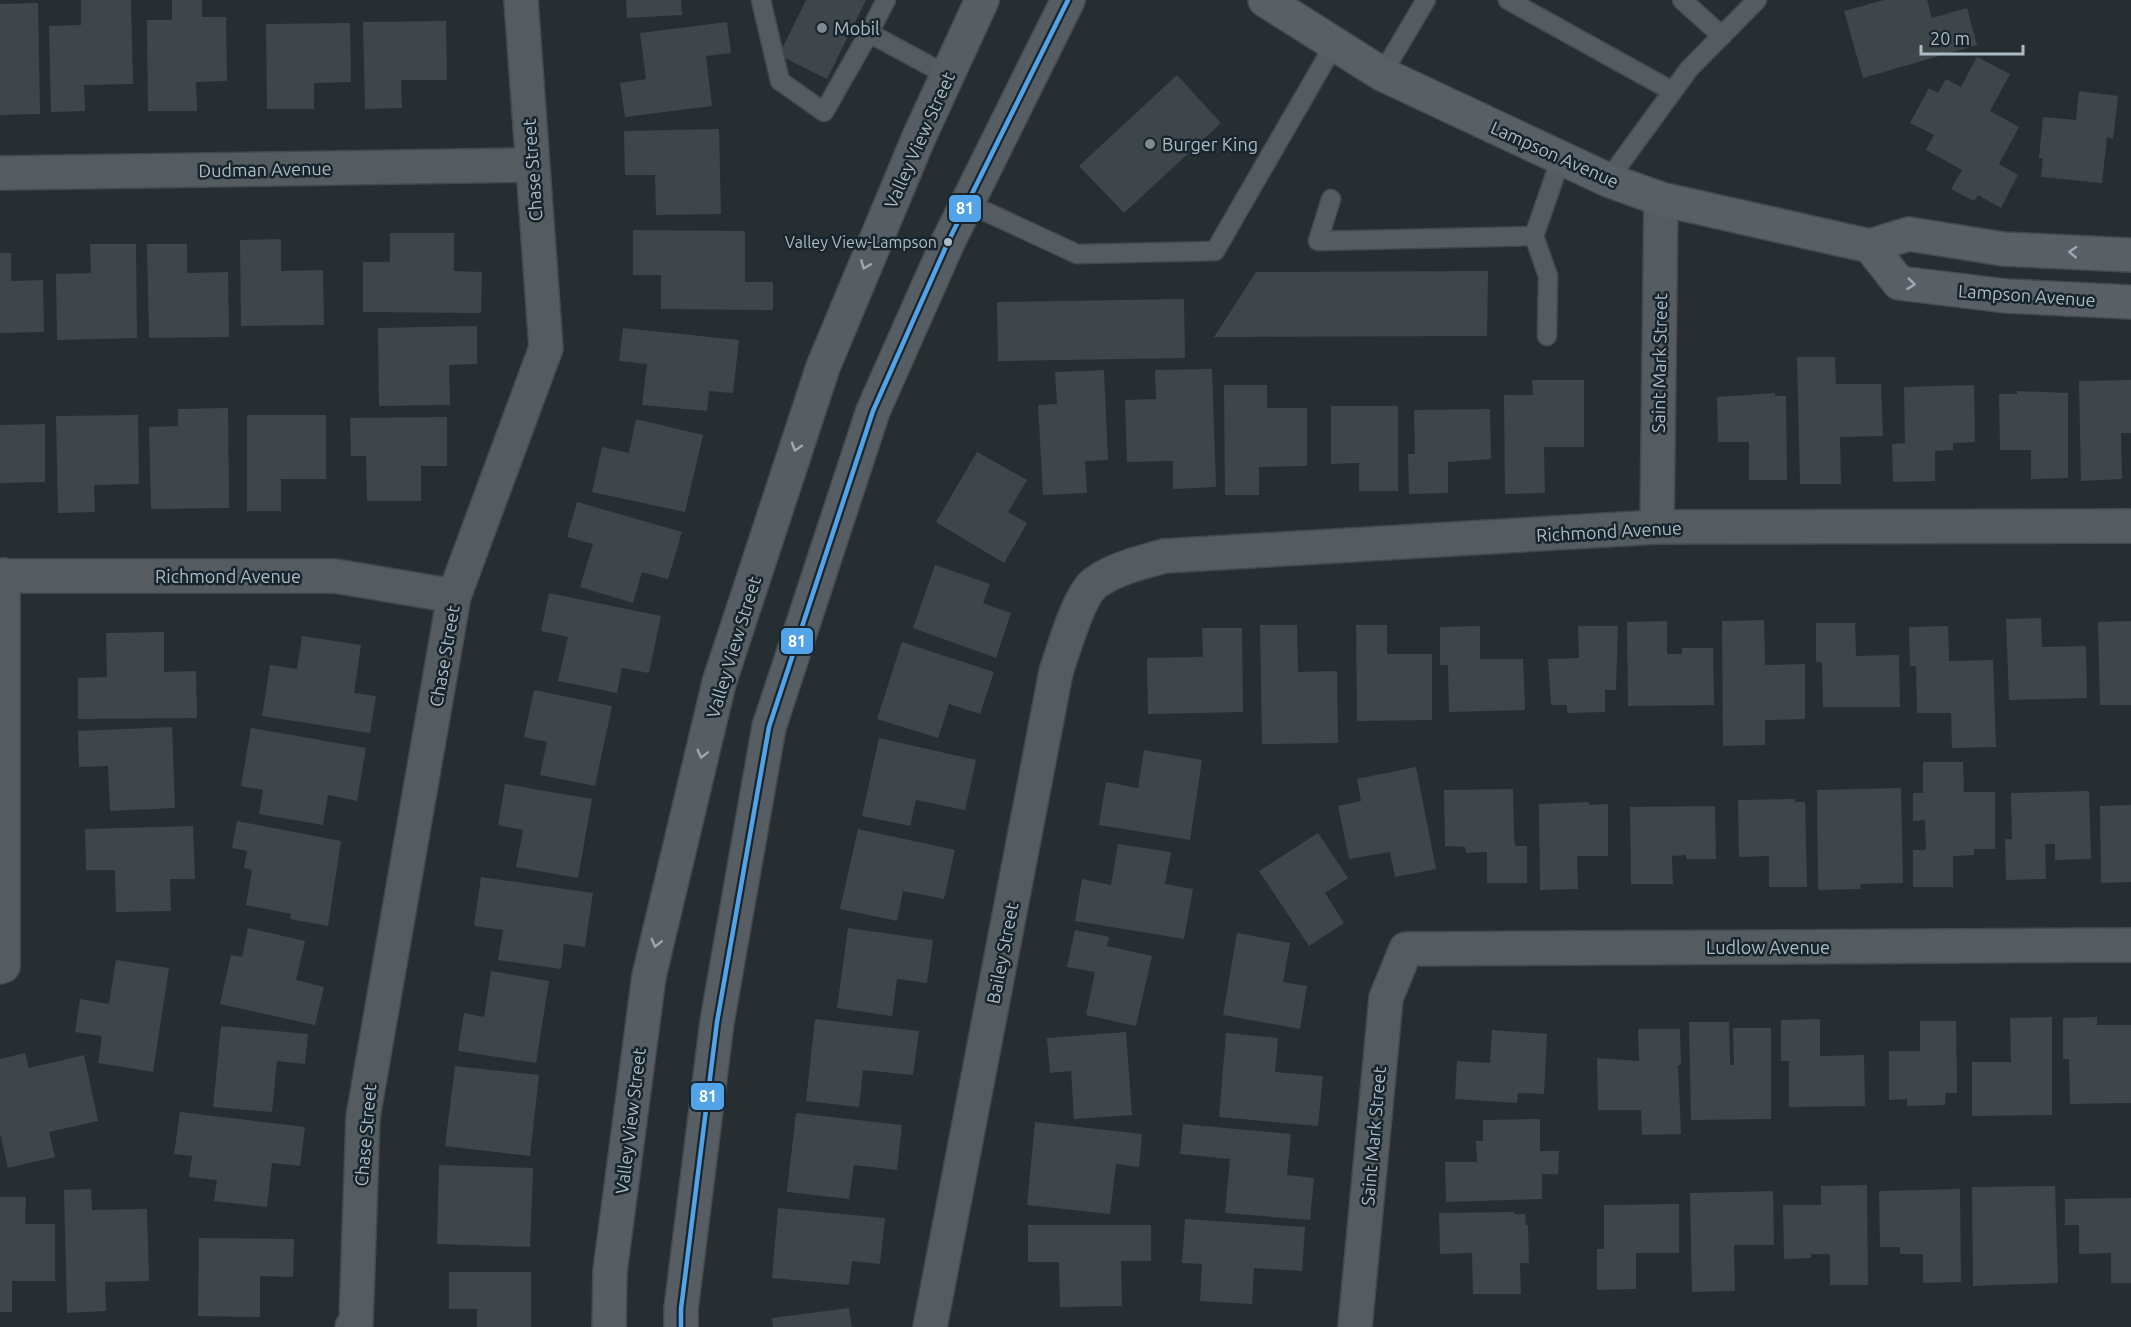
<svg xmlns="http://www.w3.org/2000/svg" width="2131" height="1327" viewBox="0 0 2131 1327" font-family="Ubuntu,sans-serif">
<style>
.building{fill:#3f464a}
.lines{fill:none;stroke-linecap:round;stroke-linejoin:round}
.lane-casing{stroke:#44494d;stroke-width:21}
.street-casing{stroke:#44494d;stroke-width:36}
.secondary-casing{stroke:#44494d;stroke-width:36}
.primary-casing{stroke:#434b4f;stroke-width:36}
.lane{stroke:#555c60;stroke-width:18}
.street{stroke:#555c60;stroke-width:33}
.secondary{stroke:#586066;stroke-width:33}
.primary{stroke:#575e63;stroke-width:33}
.bus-1-casing{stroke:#19252c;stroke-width:9}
.bus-1{stroke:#53a3e8;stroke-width:4.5}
.oneway{stroke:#9da9b2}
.oneway2{stroke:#9da8b1}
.poi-dot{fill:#7e8a92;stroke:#19252c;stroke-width:2}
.bus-dot{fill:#aebbc5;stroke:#19252c;stroke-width:2}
.labels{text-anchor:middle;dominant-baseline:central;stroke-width:5;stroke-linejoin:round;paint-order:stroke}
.bus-label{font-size:16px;fill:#aebbc5;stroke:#19252c;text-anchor:end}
.poi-label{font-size:18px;fill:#aebbc5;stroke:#19252c;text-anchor:start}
.street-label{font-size:18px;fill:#aebbc5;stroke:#19252c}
.line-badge{stroke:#19252c;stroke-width:2}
.badge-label{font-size:16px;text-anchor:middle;font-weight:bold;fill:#fff}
</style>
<rect width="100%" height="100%" fill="#262e32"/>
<g class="building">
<polygon points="81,0 131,0 133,84 84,85 85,111 51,112 49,26 81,25"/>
<polygon points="172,0 202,0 202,17 226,17 227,81 196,82 197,111 148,111 147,20 172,20"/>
<polygon points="626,0 681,0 682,15 627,18"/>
<polygon points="806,0 866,0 827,79 779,55"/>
<polygon points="1884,0 1927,0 1932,18 1967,8 1977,45 1863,78 1844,11"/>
<polygon points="38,3 40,114 0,115 0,4"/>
<polygon points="446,21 447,80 401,80 402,108 365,109 363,22"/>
<polygon points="727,22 731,53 706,56 712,106 625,117 620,83 646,79 640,33"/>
<polygon points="350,23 351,82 314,83 314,109 267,109 266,24"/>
<polygon points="1977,57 2010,74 1990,111 2019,127 1999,164 2018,175 2001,208 1978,195 1974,201 1951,189 1962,170 1926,150 1934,135 1910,123 1929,88 1938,93 1946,79 1961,87"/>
<polygon points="1177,75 1221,123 1124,213 1079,166"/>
<polygon points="2079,91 2118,96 2113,139 2107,137 2102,183 2041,177 2043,158 2039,158 2043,117 2076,120"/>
<polygon points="719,129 721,214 656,215 655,175 625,175 624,131"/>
<polygon points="633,230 745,231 745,282 773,282 773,310 661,309 661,275 633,275"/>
<polygon points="390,233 454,233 454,271 482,272 481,313 363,312 363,262 390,262"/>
<polygon points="281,239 281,271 323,270 324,325 241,326 240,240"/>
<polygon points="90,244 136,244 137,338 57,340 56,274 91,273"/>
<polygon points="147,244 187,244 187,273 228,272 229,337 149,338"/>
<polygon points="0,253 11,253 11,281 43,280 44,332 0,333"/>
<polygon points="1488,271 1487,336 1214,337 1256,272"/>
<polygon points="1184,299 1185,358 998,361 997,302"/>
<polygon points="477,326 477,364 449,365 450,405 379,406 378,328"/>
<polygon points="623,328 739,340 733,393 709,391 707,411 642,405 647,364 619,361"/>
<polygon points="1797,357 1835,357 1836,384 1881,384 1883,436 1840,437 1841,484 1800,484"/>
<polygon points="1212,369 1216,487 1173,489 1173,461 1127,462 1125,400 1156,399 1155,370"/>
<polygon points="1104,370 1108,460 1085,461 1087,493 1043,495 1038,405 1057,404 1055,372"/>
<polygon points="1532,380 1584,380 1584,447 1544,447 1545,493 1505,494 1504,395 1533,395"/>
<polygon points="2131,380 2131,433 2121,433 2122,479 2081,481 2079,381"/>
<polygon points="1224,385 1267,385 1267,408 1307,408 1307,466 1259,467 1259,495 1225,495"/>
<polygon points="1974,385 1975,442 1953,443 1953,450 1935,451 1935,481 1893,482 1892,444 1905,443 1904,387"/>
<polygon points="2017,391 2068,393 2068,478 2031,479 2031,450 2000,450 1999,394 2017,394"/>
<polygon points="1775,393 1775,396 1786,396 1787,480 1749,480 1749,442 1718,442 1717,397"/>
<polygon points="1331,406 1398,406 1398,491 1359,491 1359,463 1331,464"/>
<polygon points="228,408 229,508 151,509 149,427 178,426 178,409"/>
<polygon points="1490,409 1491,459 1448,462 1448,493 1409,494 1408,454 1415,454 1414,410"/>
<polygon points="138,415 139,484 94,485 95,512 58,513 56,416"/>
<polygon points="247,415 326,415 326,479 281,479 281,511 247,511"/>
<polygon points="447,417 447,466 421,466 421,501 367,501 366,456 351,456 350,418"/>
<polygon points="636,419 703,435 685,512 592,492 602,447 629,453"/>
<polygon points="45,424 45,482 0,483 0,425"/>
<polygon points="977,452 1027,480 1008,512 1027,523 1004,563 936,522"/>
<polygon points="577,502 682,532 668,579 642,572 633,603 580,587 593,544 567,537"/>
<polygon points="935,565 990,584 983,603 1011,613 996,658 913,628"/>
<polygon points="549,593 661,616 649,673 622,668 617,693 558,681 568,637 541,631"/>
<polygon points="2041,618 2042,647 2086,646 2087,698 2009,700 2006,619"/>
<polygon points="1764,620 1765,665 1805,664 1805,719 1765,720 1765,745 1723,746 1722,621"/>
<polygon points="1667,621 1667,654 1682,654 1682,648 1713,648 1714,705 1628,706 1627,622"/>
<polygon points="2131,621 2131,705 2100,705 2098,622"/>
<polygon points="1816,623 1855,623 1856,656 1899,655 1900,707 1823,707 1822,662 1816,662"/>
<polygon points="1260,625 1297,625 1298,672 1337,671 1338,743 1262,744"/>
<polygon points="1356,625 1387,625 1387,654 1432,654 1432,720 1357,721"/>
<polygon points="1480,626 1480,659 1523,659 1525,710 1449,712 1448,665 1440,665 1440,627"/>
<polygon points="1578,626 1618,626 1616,690 1605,690 1605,712 1567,713 1567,705 1551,705 1548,659 1579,658"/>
<polygon points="1948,626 1949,661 1993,660 1996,747 1952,748 1951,713 1917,713 1916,666 1910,666 1909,627"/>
<polygon points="1202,628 1242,628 1243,712 1148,714 1147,658 1203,657"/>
<polygon points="164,632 164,672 196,671 197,718 78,719 78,678 107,677 106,633"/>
<polygon points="302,636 361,645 354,693 376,696 370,733 262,716 270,665 297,669"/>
<polygon points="902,642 994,672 980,714 949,704 938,738 877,719"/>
<polygon points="534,690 612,706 595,786 540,775 547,742 524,737"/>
<polygon points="172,727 175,808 110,811 108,766 79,767 78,731"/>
<polygon points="251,728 366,748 357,801 328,795 323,825 259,814 263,790 241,786"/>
<polygon points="879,738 976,760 965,810 916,800 910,826 862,816"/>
<polygon points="1144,750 1202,760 1190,840 1099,825 1106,782 1138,788"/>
<polygon points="1923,762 1963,762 1964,792 1995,792 1995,849 1974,849 1974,855 1953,856 1953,887 1913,887 1913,850 1926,850 1925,820 1913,821 1913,793 1923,793"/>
<polygon points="1416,767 1436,869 1395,877 1390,852 1349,859 1338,806 1361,801 1357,779"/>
<polygon points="505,784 592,799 578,878 516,867 523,830 498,825"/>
<polygon points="1901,788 1903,883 1860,884 1861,889 1818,890 1817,790"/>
<polygon points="1513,789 1514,837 1515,846 1527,846 1527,883 1487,883 1487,852 1466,853 1465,847 1445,846 1444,790"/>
<polygon points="2089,791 2091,859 2055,860 2055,844 2045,844 2046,879 2006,880 2005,839 2012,839 2011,793"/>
<polygon points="1795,799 1795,802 1805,802 1807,887 1769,887 1769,856 1739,857 1738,800"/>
<polygon points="1589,802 1589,805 1608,804 1608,856 1577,856 1578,889 1540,890 1539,804"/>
<polygon points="2131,805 2131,882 2101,883 2100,806"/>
<polygon points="1715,806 1716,859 1686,859 1686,855 1672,856 1673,884 1631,884 1630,807"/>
<polygon points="237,821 341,841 328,926 290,919 291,914 246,905 252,870 244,868 247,851 232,848"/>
<polygon points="193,826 195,879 170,879 171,911 116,912 115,870 86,870 85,829"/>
<polygon points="858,829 955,850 944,899 903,891 897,921 840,909"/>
<polygon points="1318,833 1348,878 1325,893 1344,923 1309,946 1259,871"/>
<polygon points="1118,844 1171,852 1165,884 1193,889 1184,939 1075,921 1082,879 1111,885"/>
<polygon points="481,877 593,893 585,947 564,944 561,969 498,960 503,930 474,926"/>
<polygon points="248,928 305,941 296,980 324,987 315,1025 220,1004 231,955 242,957"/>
<polygon points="848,928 933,940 927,983 897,979 892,1016 837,1008"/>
<polygon points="1075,930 1109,937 1107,946 1152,956 1136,1026 1086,1015 1095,972 1067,967"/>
<polygon points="1237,933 1290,943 1283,982 1307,986 1300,1029 1223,1015"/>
<polygon points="116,960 169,968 153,1072 98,1063 102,1036 75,1032 80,999 109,1004"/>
<polygon points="491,971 549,981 536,1063 458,1051 464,1013 484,1017"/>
<polygon points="2052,1017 2052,1115 1972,1116 1972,1062 2011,1062 2010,1018"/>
<polygon points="2097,1017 2097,1025 2131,1025 2131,1103 2070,1104 2069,1059 2063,1059 2063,1018"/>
<polygon points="815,1019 919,1031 913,1075 863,1070 859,1107 806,1101"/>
<polygon points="1820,1019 1820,1056 1864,1055 1865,1106 1789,1107 1789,1061 1781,1061 1781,1020"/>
<polygon points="1920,1021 1956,1021 1957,1093 1946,1093 1945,1105 1907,1106 1907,1099 1889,1100 1889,1051 1920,1051"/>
<polygon points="1689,1022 1729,1022 1730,1065 1734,1065 1733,1028 1771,1028 1771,1119 1691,1120"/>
<polygon points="221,1026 308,1034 305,1064 277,1061 272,1112 213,1107"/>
<polygon points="1638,1029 1680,1029 1681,1065 1678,1065 1681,1134 1642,1135 1641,1110 1598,1110 1597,1058 1639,1061"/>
<polygon points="1492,1030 1547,1034 1544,1094 1518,1093 1517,1103 1455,1099 1457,1061 1490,1063"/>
<polygon points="1126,1032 1132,1115 1074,1119 1071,1071 1050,1073 1047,1038"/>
<polygon points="1226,1033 1278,1038 1275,1072 1323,1076 1318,1126 1219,1117"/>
<polygon points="25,1053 29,1068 84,1055 98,1121 49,1132 55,1157 8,1168 0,1133 0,1059"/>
<polygon points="455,1066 539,1075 530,1156 445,1146"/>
<polygon points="180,1112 305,1127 300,1166 272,1163 267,1207 214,1201 217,1180 189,1177 192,1156 174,1154"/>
<polygon points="796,1113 902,1125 897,1170 854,1165 849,1199 787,1192"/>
<polygon points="1540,1119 1540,1151 1559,1151 1558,1174 1542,1174 1542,1199 1446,1202 1445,1162 1477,1162 1476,1141 1483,1141 1483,1120"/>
<polygon points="1035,1122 1142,1134 1139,1167 1116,1164 1110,1214 1027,1205"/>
<polygon points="1183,1124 1291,1134 1287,1175 1314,1178 1310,1220 1225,1213 1230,1159 1180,1154"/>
<polygon points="439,1165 533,1168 530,1247 437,1244"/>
<polygon points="1867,1185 1868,1285 1830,1285 1830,1254 1811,1254 1811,1258 1784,1259 1783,1205 1821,1205 1821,1186"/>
<polygon points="2055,1186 2058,1283 1973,1286 1972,1187"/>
<polygon points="91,1189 92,1210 147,1209 149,1281 105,1282 106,1311 67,1313 64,1190"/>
<polygon points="1960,1189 1961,1282 1923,1283 1923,1254 1900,1254 1900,1247 1880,1247 1879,1191"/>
<polygon points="1773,1191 1774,1245 1734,1245 1735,1291 1692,1292 1690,1193"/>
<polygon points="0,1197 26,1197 25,1224 55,1224 55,1281 12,1281 12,1312 0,1312"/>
<polygon points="2131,1198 2131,1283 2111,1283 2111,1253 2079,1254 2079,1225 2065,1225 2065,1199"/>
<polygon points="1679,1204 1679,1253 1636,1253 1636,1289 1597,1290 1597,1249 1604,1249 1604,1205"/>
<polygon points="778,1208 885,1218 880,1264 852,1261 849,1285 772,1278"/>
<polygon points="1514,1212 1514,1214 1525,1214 1526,1225 1528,1225 1529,1263 1520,1263 1521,1294 1473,1294 1472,1253 1440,1254 1439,1213"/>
<polygon points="1185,1219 1305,1227 1302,1271 1254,1268 1252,1304 1200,1301 1202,1264 1182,1263"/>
<polygon points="1028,1225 1151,1225 1151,1261 1121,1261 1122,1306 1060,1307 1059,1262 1028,1262"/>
<polygon points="199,1238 294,1239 293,1277 260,1276 260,1317 198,1316"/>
<polygon points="449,1272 531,1272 531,1327 477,1327 477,1309 449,1309"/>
<polygon points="849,1308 852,1327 773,1327 772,1318"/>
</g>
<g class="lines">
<g class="lane-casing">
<g id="lane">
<polyline points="761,0 780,81 824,112 869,33 947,75"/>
<polyline points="1508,0 1672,91"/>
<polyline points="1682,0 1722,36"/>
<polyline points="869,33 886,0"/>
<polyline points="1382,74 1426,0"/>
<polyline points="1608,180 1689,69 1757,0"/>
<polyline points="1331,199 1318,241 1534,236"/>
<polyline points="967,203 1077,254 1215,251 1334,45"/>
<polyline points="1547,336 1548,276 1534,236 1561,158"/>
</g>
</g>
<g class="street-casing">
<g id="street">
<polyline points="0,173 531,165"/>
<polyline points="1657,527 1661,199"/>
<polyline points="0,576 335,576 454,596"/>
<polyline points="0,967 3,966 3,575"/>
<polyline points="352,1327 356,1323 363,1117 454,596 546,348 521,0"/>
<path d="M930,1327l126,-655c7,-20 22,-76 39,-89 20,-15 46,-20 69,-27l493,-29 474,-1"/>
<polyline points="1355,1327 1386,998 1406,949 2131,945"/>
</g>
</g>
<g class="secondary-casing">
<g id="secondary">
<polyline points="1265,0 1382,74 1608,180 1661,199 1870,246 1909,234 2003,249 2131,255"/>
<polyline points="1870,246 1899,283 2006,296 2131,302"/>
</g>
</g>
<g class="primary-casing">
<g id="primary">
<polyline points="609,1327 610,1271 649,976 719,683 823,367 919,137 982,0"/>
<polyline points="681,1327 681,1309 717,1022 769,727 873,411 948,242 1068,0"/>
</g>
</g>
<use href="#lane" class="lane"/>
<use href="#street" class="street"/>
<use href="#secondary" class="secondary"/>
<use href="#primary" class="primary"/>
<g class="bus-1-casing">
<polyline id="bus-1" points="681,1327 681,1309 717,1022 769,727 873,411 948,242 1068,0"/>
</g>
<use href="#bus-1" class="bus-1"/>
</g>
<defs><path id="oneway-chevron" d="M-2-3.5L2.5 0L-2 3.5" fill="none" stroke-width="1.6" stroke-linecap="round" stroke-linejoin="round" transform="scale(1.5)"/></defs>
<g class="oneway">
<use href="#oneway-chevron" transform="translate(2073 252) rotate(-177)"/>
<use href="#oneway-chevron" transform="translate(1911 284) rotate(7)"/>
</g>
<g class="oneway2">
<use href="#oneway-chevron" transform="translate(865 265) rotate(113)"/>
<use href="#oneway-chevron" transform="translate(796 447) rotate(108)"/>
<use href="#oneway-chevron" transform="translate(702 754) rotate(104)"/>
<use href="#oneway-chevron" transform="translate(656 943) rotate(104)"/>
</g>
<g class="poi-dot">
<circle cx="822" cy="28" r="6"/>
<circle cx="1150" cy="144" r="6"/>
</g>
<circle class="bus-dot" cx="948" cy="242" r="5"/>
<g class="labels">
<g class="bus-label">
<text x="937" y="242">Valley View-Lampson</text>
</g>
<g class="poi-label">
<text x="834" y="28">Mobil</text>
<text x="1162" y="144">Burger King</text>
</g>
<g class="street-label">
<text transform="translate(919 140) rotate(-66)">Valley View Street</text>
<text transform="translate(1555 154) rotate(24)">Lampson Avenue</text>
<text transform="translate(265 169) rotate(-1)">Dudman Avenue</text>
<text transform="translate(532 170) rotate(-94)">Chase Street</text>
<text transform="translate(2027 295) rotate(4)">Lampson Avenue</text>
<text transform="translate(1659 363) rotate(-89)">Saint Mark Street</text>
<text transform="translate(1609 531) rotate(-3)">Richmond Avenue</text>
<text x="228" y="576">Richmond Avenue</text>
<text transform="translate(733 647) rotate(-73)">Valley View Street</text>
<text transform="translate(444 656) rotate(-80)">Chase Street</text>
<text x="1768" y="947">Ludlow Avenue</text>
<text transform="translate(1002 953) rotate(-79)">Bailey Street</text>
<text transform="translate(630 1121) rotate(-83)">Valley View Street</text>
<text transform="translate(365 1135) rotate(-85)">Chase Street</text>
<text transform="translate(1373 1136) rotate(-85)">Saint Mark Street</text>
</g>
</g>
<g class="line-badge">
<rect x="948" y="194" width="34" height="29" rx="6" fill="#53a3e8"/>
<rect x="780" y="627" width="34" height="28" rx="6" fill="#53a3e8"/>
<rect x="690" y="1082" width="35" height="29" rx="6" fill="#53a3e8"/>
</g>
<g class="badge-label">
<text x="965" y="214">81</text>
<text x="797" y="647">81</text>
<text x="708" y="1102">81</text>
</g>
<path d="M1921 45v9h102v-9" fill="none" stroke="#aebbc5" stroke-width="3"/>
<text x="1930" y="45" font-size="18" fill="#aebbc5" stroke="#19252c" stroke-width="4.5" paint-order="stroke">20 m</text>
</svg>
